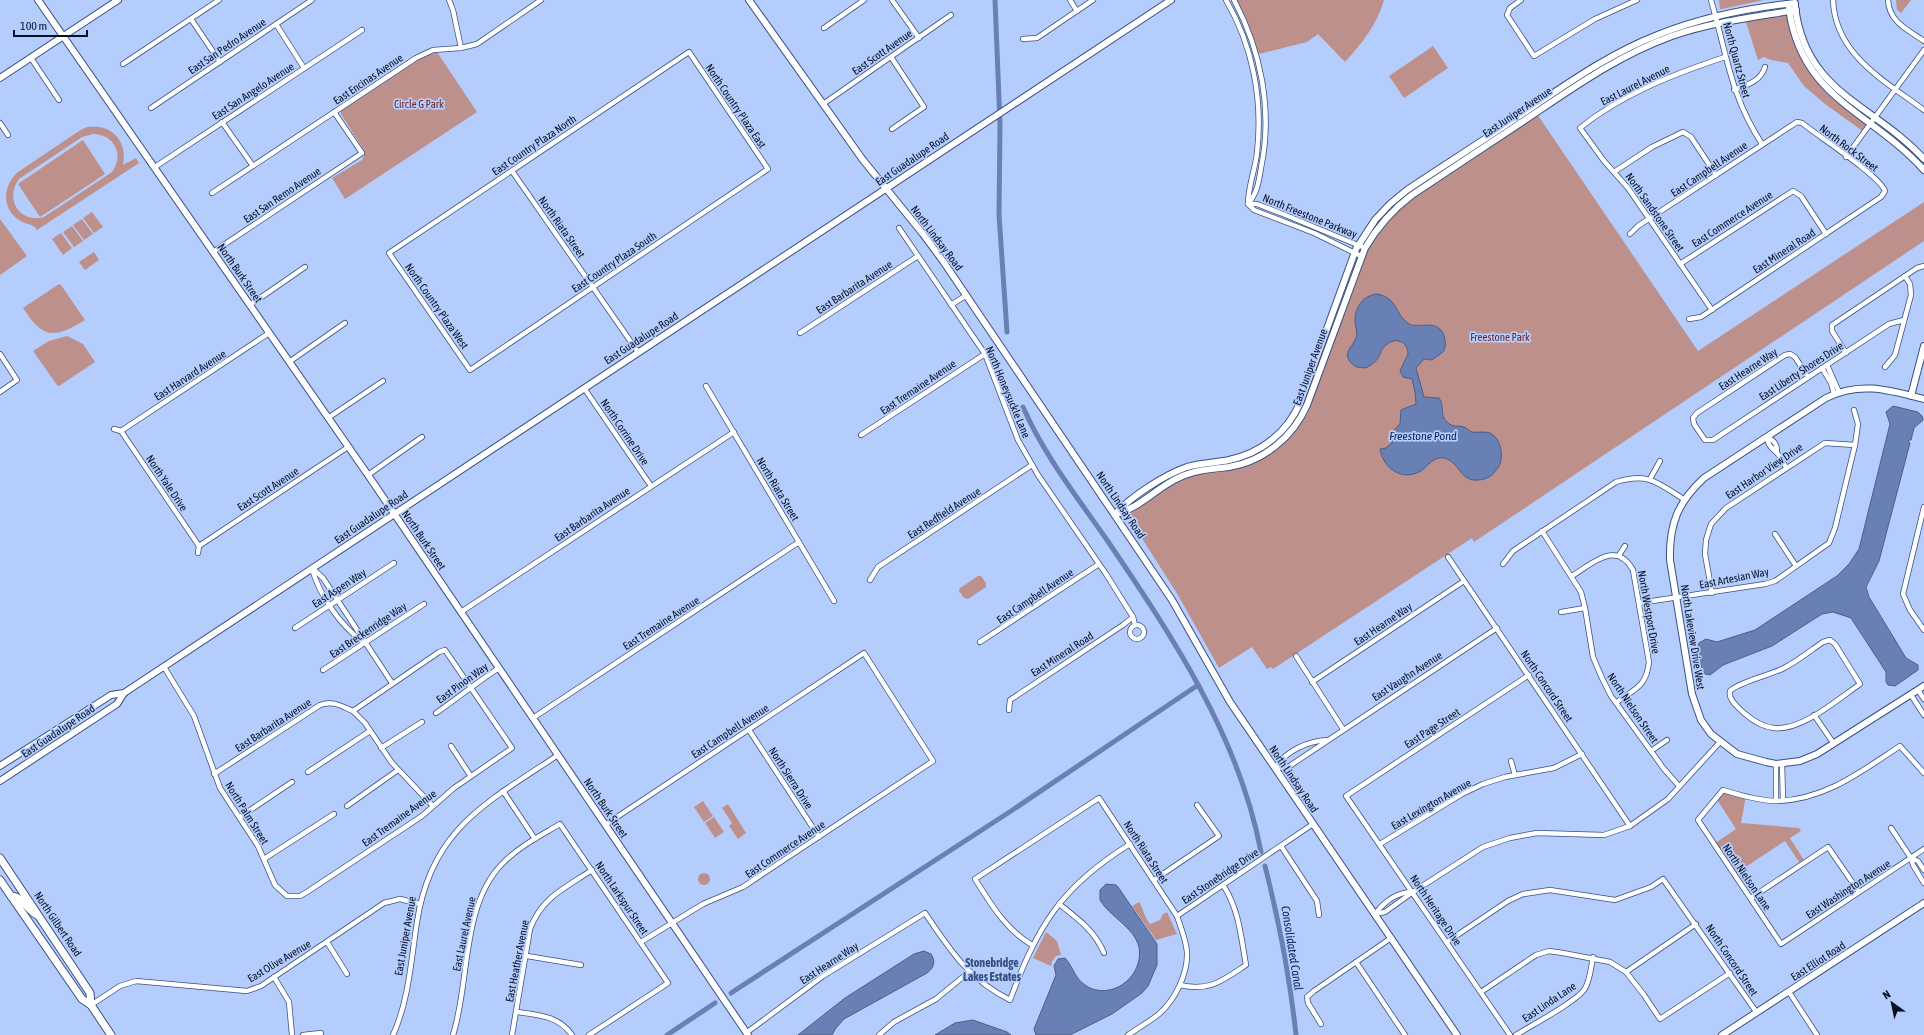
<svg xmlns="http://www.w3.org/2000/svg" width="1924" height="1035" viewBox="0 0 1924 1035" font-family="'Asap Condensed',sans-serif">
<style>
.green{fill:#bd908c;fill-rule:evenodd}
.water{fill:#6880b3;stroke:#4b5e88}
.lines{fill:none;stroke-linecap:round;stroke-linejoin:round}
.canal{stroke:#6880b3;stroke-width:5}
.street-casing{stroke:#385083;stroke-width:6}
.secondary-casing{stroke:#385083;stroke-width:8}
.primary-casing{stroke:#385083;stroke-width:9}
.street{stroke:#fff;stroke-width:4.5}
.secondary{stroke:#fff;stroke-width:6}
.primary{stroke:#fff;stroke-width:7}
.labels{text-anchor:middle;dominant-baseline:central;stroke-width:3.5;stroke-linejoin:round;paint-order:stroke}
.street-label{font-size:11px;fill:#071025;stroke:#b5cdfc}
.park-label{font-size:11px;fill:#6e1f20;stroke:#b5cdfc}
.water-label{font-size:12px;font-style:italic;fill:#0c2461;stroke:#b5cdfc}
.neighbourhood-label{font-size:12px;font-weight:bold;fill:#374e81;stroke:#b5cdfc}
</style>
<rect width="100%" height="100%" fill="#b5cdfc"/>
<g class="green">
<path d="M1236,0h148c-7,25 -22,43 -39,62l-27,-28 -11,8 -48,12 -10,-29z"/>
<polygon points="1719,0 1764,0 1722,9 1720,9"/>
<polygon points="1896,0 1911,0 1901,13 1897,10"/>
<path d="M1793,10c11,59 32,77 79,110l-8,12 -39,-28 -21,-18 -16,-23 -17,-3 -7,-3 -6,3 -13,-41z"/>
<polygon points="1433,46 1448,68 1404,98 1389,76"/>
<polygon points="437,52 477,112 345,199 332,178 362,160 364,156 364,150 341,114 341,109 417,59"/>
<polygon points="1537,114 1698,351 1924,202 1924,241 1474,542 1472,538 1273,669 1271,667 1267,669 1252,647 1219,668 1178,595 1129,518 1129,514 1169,486 1182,479 1201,473 1248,464 1301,422 1360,266 1372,240 1380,228 1404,204 1415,196"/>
<path d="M87,127c25,-4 41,15 36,38l13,-7 3,5 -102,67c-4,-7 -11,-5 -18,-10 -18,-12 -16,-35 -1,-48l61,-41zM93,134c21,0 32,21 19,38l-68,45c-24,7 -40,-18 -25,-38l63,-42z"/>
<polygon points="83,140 105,174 40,217 18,184"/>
<polygon points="92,212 103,227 94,233 83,218"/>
<polygon points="0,219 27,256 0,275"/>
<polygon points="82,219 93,234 84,240 73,225"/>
<polygon points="72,226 83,241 74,247 63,232"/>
<polygon points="61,233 72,248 63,255 52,239"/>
<polygon points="94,252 99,260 85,270 79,262"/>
<path d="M59,284l2,1 24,35c-31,19 -42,19 -62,-12z"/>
<polygon points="67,336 83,344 95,362 59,386 57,385 33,351 49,341"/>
<polygon points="978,576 981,576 986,583 986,587 968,599 964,598 959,591 960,588"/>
<polygon points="1723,790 1746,796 1741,823 1799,828 1801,831 1790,838 1805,862 1801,865 1785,841 1735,874 1714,844 1736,829 1716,798"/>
<polygon points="703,801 713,816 704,822 694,807"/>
<polygon points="728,804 746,833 738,839 729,826 732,823 722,808"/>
<polygon points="714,817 724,832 715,838 705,823"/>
<circle cx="704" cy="879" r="6"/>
<path d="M1139,902c5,8 5,15 11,22l10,-4 3,-6 4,-2 10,22 -21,6 -24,-34z"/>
<polygon points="1046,932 1057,941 1061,955 1056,956 1052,961 1051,966 1033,958"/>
</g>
<g class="water">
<path d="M1376,294c23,3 18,22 35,31 13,2 28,-5 33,11 2,6 2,11 -1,16l-11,8 -8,-1 -8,9 8,29 15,1c6,7 0,17 8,24 6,6 11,3 17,5 3,1 5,4 8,5 6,1 12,-1 18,1 9,4 13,18 11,27 -1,6 -5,11 -9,15 -4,3 -9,5 -14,5 -18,2 -19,-19 -34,-22 -10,-2 -16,8 -23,13 -19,11 -38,-3 -41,-22l6,-1 6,-5 1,-12 7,-7 1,-14 15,-6 -1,-12 -3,-13 -9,-2 -3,-6 8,-17c0,-12 -12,-18 -22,-9 -8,7 -4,15 -20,23l-10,-1c-19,-14 -1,-19 1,-33 0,-4 -2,-8 -2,-13 0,-13 7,-25 21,-27z"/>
<polygon points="1893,406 1918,412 1922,416 1923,420 1914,428 1911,440 1909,440 1908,442 1910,443 1879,561 1866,587 1869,597 1906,658 1918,665 1918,670 1895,686 1888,685 1886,682 1886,672 1851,618 1833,612 1822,614 1772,646 1723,665 1710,675 1705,674 1701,667 1698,649 1695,649 1695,647 1698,647 1699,643 1706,639 1717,642 1755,630 1837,576 1849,564 1859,549 1890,424 1886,412"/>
<path d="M1106,884l10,1 2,2 39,57v21l-9,21 -6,7 -30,21 -42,21h-34l-2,-6 22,-54 -2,-9 4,-7 7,-1c10,11 9,22 25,30 26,11 54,-14 49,-41 -5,-20 -29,-30 -39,-47v-10z"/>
<path d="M924,951l7,3c5,7 3,14 -4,19l-83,46 -8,9 -4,7h-34l47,-37 69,-44z"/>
<polygon points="973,1020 1007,1032 1011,1035 935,1035 955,1023"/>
</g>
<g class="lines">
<g class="canal">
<polyline points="995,0 1000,124 999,215 1007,332"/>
<path d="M1023,407c21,48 54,90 84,133 65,96 132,196 154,312"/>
<path d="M1265,866c14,55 25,112 31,169"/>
<polyline points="731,993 1011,811 1198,685"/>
<polyline points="667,1035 715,1003"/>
</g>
<g class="street-casing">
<g id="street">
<polyline points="449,0 453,10 461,48"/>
<polyline points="892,0 919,38"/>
<polyline points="1070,0 1077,11"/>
<path d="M1226,0c27,46 37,100 31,153 -2,17 -9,34 -9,51l6,6 60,23 47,23"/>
<path d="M1234,0c27,51 39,110 27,168 -2,13 -4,26 -13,36"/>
<polyline points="1521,0 1510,8 1507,15 1534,56 1595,19 1637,0"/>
<path d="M1711,0c16,54 19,95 51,144"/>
<path d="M1833,0c2,55 52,81 91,110"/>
<path d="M1888,0c1,22 20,30 36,41"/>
<polyline points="191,19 220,62"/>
<polyline points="276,24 304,68"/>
<polyline points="824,28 864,0"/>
<polyline points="1023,39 1037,38 1093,0"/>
<polygon points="689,52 768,169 470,370 389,253"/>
<polyline points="891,57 924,107 892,129"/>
<polyline points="31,58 59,100"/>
<polyline points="123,64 219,0"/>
<path d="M1734,90c13,-5 27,-9 31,-23"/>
<polyline points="823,104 951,15"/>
<polyline points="151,108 312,0"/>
<polyline points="222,122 253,166"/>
<polyline points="0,123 8,135"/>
<polyline points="1846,157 1924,50"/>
<polyline points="155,167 362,30"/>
<polyline points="512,171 638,352"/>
<polyline points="1614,172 1652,147 1683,132 1691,137 1716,175"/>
<polyline points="212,193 416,58 433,50 461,48 477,44 541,0"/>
<polyline points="1248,204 1257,204 1283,214 1365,248"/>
<polyline points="899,228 985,354 1018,440 1038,475 1106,574 1133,617 1135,625"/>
<path d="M1630,234l8,-8 159,-104 5,1c16,13 78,53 83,68l-4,6 -180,120 -12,2"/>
<polyline points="213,252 362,153 334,112"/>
<polyline points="1680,264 1793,191 1801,196 1826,234"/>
<polyline points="250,305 305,267"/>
<polyline points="951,305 965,296"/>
<path d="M1712,310l-84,-122 -24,-27 -24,-33c42,-34 94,-54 145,-71"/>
<polyline points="800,333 918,256"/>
<polyline points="1846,353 1832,331 1832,325 1917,268 1924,266"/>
<polyline points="0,354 17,380 0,392"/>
<polyline points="289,362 345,323"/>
<polyline points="1827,365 1839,392"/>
<polyline points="1885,367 1895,355 1911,295 1910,284 1905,276"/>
<polyline points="1822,368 1831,383 1834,394"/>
<polyline points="1808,377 1795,357 1790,354 1785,355 1697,413 1693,418 1694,424 1705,440 1713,440 1889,324 1904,320"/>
<polyline points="706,386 834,601"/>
<polyline points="584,388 651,486"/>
<polyline points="328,418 383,381"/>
<polyline points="114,429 121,431"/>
<polyline points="121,431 269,333"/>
<polyline points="121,431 199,546"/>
<polyline points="861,435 985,354"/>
<path d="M1777,453c0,-9 -2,-12 -10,-16 1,9 4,10 10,16 4,4 6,10 9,14"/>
<polyline points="368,475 422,437"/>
<polyline points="1650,479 1660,461"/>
<polyline points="1924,507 1903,594 1910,610 1924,630"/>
<polyline points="1542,531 1581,592 1585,608 1593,657 1602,678 1611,696 1664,769 1679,786"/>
<polyline points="1775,534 1796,566"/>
<polyline points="199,546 348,447"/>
<polyline points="198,553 199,546"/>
<polyline points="1619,555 1625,546"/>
<polyline points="1448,557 1630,826"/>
<path d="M1503,564l10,-13 103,-69c32,-10 42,1 69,18"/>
<polyline points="312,568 323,578 392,683"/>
<path d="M312,569c8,27 28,56 51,73"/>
<path d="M1572,576c21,-13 44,-36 61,-6l16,92c-3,25 -13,26 -32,40"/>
<polyline points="870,580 878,567 1032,465"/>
<polyline points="1712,593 1705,554 1706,540 1711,524 1726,508 1825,443 1855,445"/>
<polyline points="1639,603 1765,584 1775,581 1829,543 1835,528 1855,445 1858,424 1854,410"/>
<polyline points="461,612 734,432"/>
<polyline points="1561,612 1585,608"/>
<circle cx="1137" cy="632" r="7"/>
<polyline points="295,628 394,563"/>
<path d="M1830,640l5,4 25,40c-22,15 -58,47 -86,44 -11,-1 -22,-8 -30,-15 -6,-6 -16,-13 -14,-22 9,-9 41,-16 54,-23 14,-7 26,-17 39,-26z"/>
<polyline points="980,642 1099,564"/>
<polyline points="1296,656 1343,729"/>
<path d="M164,667l30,49 26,72 38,58 17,39 12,11h13l7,-4 115,-76 32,-28 58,-40 -67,-98 -6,2 -86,59c-12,-5 -21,-11 -33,-6l-106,69"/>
<polyline points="323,670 424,604"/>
<polyline points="1312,682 1464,581"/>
<polyline points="1918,690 1924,699"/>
<polyline points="1911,695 1924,715"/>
<polyline points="1009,710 1010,700 1123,625 1133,617"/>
<polyline points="353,711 365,723 392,763 433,806"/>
<path d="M436,713c22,-15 41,-31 63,-45"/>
<polyline points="1814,715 1834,744"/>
<polyline points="533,718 799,542"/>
<polyline points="749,730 819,837"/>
<polyline points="451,746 470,775"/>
<polyline points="381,748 422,722"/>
<polyline points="1651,751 1667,740"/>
<polyline points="1511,761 1515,775"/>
<polyline points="1782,763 1783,800"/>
<polyline points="1275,768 1288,767 1497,628"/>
<path d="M1275,768c11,-17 32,-27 53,-28"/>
<polyline points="308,772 370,731"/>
<path d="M1924,773l-24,-27c-38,25 -75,54 -123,55 -18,0 -38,-6 -54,-11l-25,30 83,124 143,-95"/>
<polyline points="503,791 535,839"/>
<polyline points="1776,801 1776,764"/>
<polyline points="347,806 398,770"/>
<polyline points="240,817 292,782"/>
<polyline points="605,825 864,653 933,761 743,887 703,904 641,942"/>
<polyline points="1891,828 1911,858 1913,865 1924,883"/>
<polyline points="1380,844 1462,794 1483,784 1505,777 1554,768 1582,754"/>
<polyline points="1281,846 1317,901 1319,915"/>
<polyline points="1911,858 1918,861 1924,870"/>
<polyline points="264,859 334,814"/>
<polyline points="1154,880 1219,836 1197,805"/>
<polyline points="1751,898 1828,847 1859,892"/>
<path d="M1059,904c18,14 36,27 45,49"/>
<polyline points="1375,914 1385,912 1413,892 1483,847 1510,838 1537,833 1604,835 1630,826 1668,799 1720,742"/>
<path d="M1375,914c9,-12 22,-22 38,-22"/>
<polyline points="1177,916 1313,824"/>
<polyline points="327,942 347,974"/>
<polyline points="1447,942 1508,901 1523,894 1550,890 1615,900 1651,887 1663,879 1757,1013"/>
<path d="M1032,945c-27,-16 -41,-41 -57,-66l124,-81 78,118c4,12 9,24 10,36 1,22 -12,48 -28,62 -10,8 -21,14 -31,21"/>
<polyline points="527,956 581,965"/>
<polyline points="1356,962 1405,1035"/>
<polyline points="1626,972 1696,924"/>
<polyline points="274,977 289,1002 292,1035"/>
<path d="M1180,985c29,7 42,-4 66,-20 -5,-28 -7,-56 -23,-80"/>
<polyline points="1481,992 1536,955 1549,951 1563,953 1610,962 1626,972 1644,995 1660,1019 1730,973"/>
<polyline points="1789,992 1817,1035"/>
<polyline points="91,1005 120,986 136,981 247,991 261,986 384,903 400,899 420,904"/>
<path d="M517,1012c22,3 42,4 55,23"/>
<polyline points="1321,1024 1308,1003 1307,997 1314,991 1391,938"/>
<path d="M746,1033l77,-57 102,-63c26,38 43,66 85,87 28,-75 51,-113 120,-156"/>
<polyline points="303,1035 321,1033"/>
<path d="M393,1035c16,-35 18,-75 24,-113 14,-93 69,-119 141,-167"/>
<path d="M453,1035c17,-53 8,-129 49,-171 16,-17 38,-28 58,-40l108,159 -79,52"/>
<path d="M512,1035l18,-106c12,-32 35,-41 62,-59"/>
<polyline points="879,1035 894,1022 936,999 969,972"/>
<polyline points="1510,1035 1346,796 1529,675"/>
<path d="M1516,1035c16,-10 58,-32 68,-45 6,-8 7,-23 9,-33"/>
</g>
</g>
<g class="secondary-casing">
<g id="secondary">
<polyline points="38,0 368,475 748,1035"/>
<polyline points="749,0 863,160 923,234 943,261 1172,600 1230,702 1457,1035"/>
<path d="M1795,6c10,88 79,98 129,153"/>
<path d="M1789,8c12,91 82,103 135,162"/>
<polyline points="0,78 118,0"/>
<polyline points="1911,396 1924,346"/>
<path d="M1924,399c-35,-9 -64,-18 -98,-1l-122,80c-26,24 -35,46 -34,82l22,134 9,26 10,14 26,20 29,8 10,2 24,-3 17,-7 107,-68"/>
<path d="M1115,514c17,-18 49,-39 72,-47 14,-4 28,-4 42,-7 32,-7 58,-27 71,-57l56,-154 19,-29 15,-16 17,-14c42,-28 85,-55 127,-84 40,-27 79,-54 126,-72 43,-17 89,-26 135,-31"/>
<path d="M1115,514c24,-5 41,-26 63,-36 16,-8 33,-9 51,-11 35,-6 64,-30 78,-62l58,-157c13,-22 27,-38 47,-53 39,-26 77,-51 116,-77 46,-31 91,-63 144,-82 41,-14 82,-19 124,-26"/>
<polyline points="0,766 111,695 124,693"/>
<polyline points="0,781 117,704 124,693 1171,0"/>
<polyline points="1722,1035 1924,903"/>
</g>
</g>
<g class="primary-casing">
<g id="primary">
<polyline points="0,858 90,993 91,1005"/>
<polyline points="0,880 82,999 91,1005 111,1035"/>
<path d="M11,896c11,0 16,14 26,19"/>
</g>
</g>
<use href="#street" class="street"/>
<use href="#secondary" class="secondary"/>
<use href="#primary" class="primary"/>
</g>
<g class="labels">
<g class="street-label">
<text transform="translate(227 46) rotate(-34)">East San Pedro Avenue</text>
<text transform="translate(882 52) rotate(-35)">East Scott Avenue</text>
<text transform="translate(1737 60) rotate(75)">North Quartz Street</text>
<text transform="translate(368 79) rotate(-34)">East Encinas Avenue</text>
<text transform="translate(1635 85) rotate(-27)">East Laurel Avenue</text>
<text transform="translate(253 91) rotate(-33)">East San Angelo Avenue</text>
<text transform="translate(736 106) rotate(56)">North Country Plaza East</text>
<text transform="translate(1517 112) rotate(-34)">East Juniper Avenue</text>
<text transform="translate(534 145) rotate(-34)">East Country Plaza North</text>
<text transform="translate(1849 148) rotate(37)">North Rock Street</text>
<text transform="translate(912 159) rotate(-34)">East Guadalupe Road</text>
<text transform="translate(1709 169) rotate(-34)">East Campbell Avenue</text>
<text transform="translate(282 195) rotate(-34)">East San Remo Avenue</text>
<text transform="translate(1655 212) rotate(55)">North Sandstone Street</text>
<text transform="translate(1310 216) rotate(22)">North Freestone Parkway</text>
<text transform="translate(1732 219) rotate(-33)">East Commerce Avenue</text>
<text transform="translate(562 227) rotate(55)">North Riata Street</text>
<text transform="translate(937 238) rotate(53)">North Lindsay Road</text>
<text transform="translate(1784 251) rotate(-33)">East Mineral Road</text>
<text transform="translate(614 262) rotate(-34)">East Country Plaza South</text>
<text transform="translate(240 273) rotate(55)">North Burk Street</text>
<text transform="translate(854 287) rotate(-33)">East Barbarita Avenue</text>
<text transform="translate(437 306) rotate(55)">North Country Plaza West</text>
<text transform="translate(641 338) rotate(-33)">East Guadalupe Road</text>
<text transform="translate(1310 367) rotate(-70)">East Juniper Avenue</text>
<text transform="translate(1748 369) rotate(-33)">East Hearne Way</text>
<text transform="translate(1801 371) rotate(-33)">East Liberty Shores Drive</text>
<text transform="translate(190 375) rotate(-33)">East Harvard Avenue</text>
<text transform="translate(918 387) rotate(-34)">East Tremaine Avenue</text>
<text transform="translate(1008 392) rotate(67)">North Honeysuckle Lane</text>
<text transform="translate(625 432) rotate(56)">North Corrine Drive</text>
<text transform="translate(1764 471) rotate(-34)">East Harbor View Drive</text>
<text transform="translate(167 483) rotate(56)">North Yale Drive</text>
<text transform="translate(268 489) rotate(-33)">East Scott Avenue</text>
<text transform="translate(778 489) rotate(59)">North Riata Street</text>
<text transform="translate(1121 505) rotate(56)">North Lindsay Road</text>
<text transform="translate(944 513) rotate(-33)">East Redfield Avenue</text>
<text transform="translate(592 514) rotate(-34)">East Barbarita Avenue</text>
<text transform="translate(371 517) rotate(-34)">East Guadalupe Road</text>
<text transform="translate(424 540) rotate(56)">North Burk Street</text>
<text transform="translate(1734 578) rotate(-11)">East Artesian Way</text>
<text transform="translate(339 588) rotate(-33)">East Aspen Way</text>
<text transform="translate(1035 596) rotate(-34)">East Campbell Avenue</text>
<text transform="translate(1649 612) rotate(80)">North Westport Drive</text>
<text transform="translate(661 623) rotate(-33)">East Tremaine Avenue</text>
<text transform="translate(1383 624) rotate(-34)">East Hearne Way</text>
<text transform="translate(368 630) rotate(-34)">East Breckenridge Way</text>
<text transform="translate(1693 637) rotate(81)">North Lakeview Drive West</text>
<text transform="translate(1062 654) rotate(-33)">East Mineral Road</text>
<text transform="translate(1407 676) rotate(-33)">East Vaughn Avenue</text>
<text transform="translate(462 683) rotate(-36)">East Pinon Way</text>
<text transform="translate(1547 686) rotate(56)">North Concord Street</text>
<text transform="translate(1633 708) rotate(56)">North Nielson Street</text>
<text transform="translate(273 725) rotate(-33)">East Barbarita Avenue</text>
<text transform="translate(1432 728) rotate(-33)">East Page Street</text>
<text transform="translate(58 731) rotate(-34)">East Guadalupe Road</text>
<text transform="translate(730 731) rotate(-33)">East Campbell Avenue</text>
<text transform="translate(791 778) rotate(57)">North Sierra Drive</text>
<text transform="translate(1294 779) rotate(56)">North Lindsay Road</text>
<text transform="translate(1431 804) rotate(-30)">East Lexington Avenue</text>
<text transform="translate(606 808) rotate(56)">North Burk Street</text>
<text transform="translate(247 813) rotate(58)">North Palm Street</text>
<text transform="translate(399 818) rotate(-36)">East Tremaine Avenue</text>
<text transform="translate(785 849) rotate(-34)">East Commerce Avenue</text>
<text transform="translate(1146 852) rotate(57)">North Riata Street</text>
<text transform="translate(1220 876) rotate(-34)">East Stonebridge Drive</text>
<text transform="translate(1747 877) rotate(56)">North Nielson Lane</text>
<text transform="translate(1848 889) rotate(-33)">East Washington Avenue</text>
<text transform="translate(622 898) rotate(56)">North Larkspur Street</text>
<text transform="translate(1436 910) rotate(56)">North Heritage Drive</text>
<text transform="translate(58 924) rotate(56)">North Gilbert Road</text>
<text transform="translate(464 934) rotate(-78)">East Laurel Avenue</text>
<text transform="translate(405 936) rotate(-80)">East Juniper Avenue</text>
<text transform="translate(1732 960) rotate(56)">North Concord Street</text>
<text transform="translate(279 961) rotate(-31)">East Olive Avenue</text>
<text transform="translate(517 961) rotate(-79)">East Heather Avenue</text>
<text transform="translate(1818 961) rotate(-33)">East Elliot Road</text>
<text transform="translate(829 963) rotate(-33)">East Hearne Way</text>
<text transform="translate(1549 1002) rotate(-34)">East Linda Lane</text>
</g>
<g class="park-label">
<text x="419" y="104">Circle G Park</text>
<text x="1500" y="337">Freestone Park</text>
</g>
<g class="water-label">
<text x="1423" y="436">Freestone Pond</text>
<text transform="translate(1292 948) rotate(81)">Consolidated Canal</text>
</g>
<g class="neighbourhood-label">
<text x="992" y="963">Stonebridge<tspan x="992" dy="14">Lakes Estates</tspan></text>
</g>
</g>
<g transform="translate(1892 1003) rotate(327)" stroke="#b5cdfc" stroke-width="3" paint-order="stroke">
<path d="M0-3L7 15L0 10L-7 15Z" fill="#071025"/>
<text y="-6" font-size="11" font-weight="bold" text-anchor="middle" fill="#071025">N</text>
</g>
<path d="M14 30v6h73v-6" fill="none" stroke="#071025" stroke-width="2"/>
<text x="20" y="30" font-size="12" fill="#071025" stroke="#b5cdfc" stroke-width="3" paint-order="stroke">100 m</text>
</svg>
